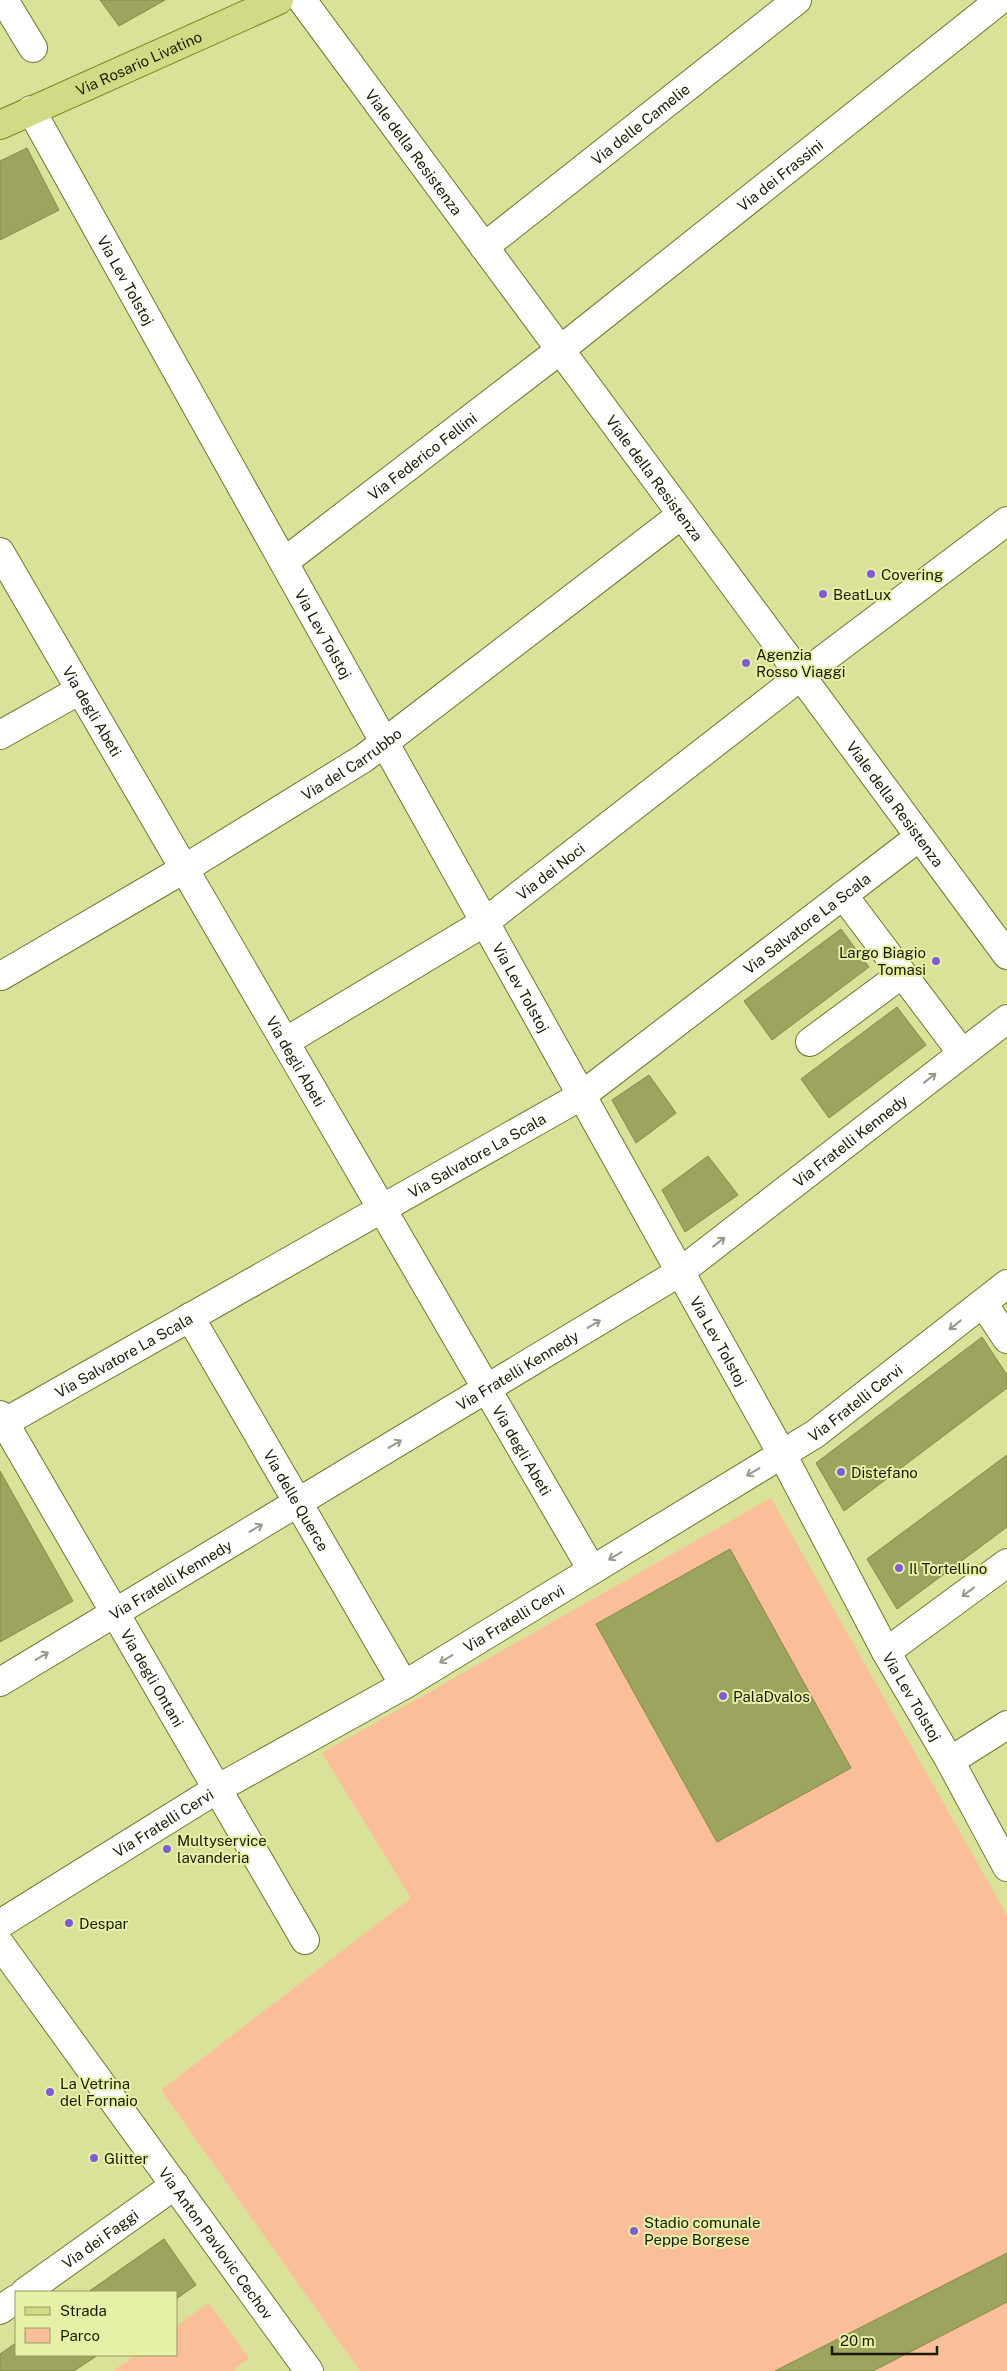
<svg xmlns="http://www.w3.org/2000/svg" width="1007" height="2371" viewBox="0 0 1007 2371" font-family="'Public Sans',sans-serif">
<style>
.green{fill:#fabf98}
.building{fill:#9ca45e;stroke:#848b45}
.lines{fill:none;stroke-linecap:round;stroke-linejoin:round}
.minor-casing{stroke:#6e752f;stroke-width:30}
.major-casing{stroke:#7f8722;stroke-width:30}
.minor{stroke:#fff;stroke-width:28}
.major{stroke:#d3da85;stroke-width:28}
.oneway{stroke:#98988d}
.poi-dot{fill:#805bd5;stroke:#e7f0a7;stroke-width:2}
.labels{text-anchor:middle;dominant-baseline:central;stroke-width:4;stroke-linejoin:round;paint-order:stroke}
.street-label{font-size:15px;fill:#191b01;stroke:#e7f0a7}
.poi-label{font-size:15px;fill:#191b01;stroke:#e7f0a7;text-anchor:start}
</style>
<rect width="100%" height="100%" fill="#dae29a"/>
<g class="green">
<polygon points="771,1498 1007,1915 1007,2371 360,2371 161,2090 411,1898 322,1753"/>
<polygon points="209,2303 249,2358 234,2369 236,2371 113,2371 136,2355 176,2355 176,2326"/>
</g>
<g class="building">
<polygon points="100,0 165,0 119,26"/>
<polygon points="27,148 59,210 0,240 0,161"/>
<polygon points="841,929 869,967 772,1040 744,1001"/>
<polygon points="897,1007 926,1045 829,1118 801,1079"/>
<polygon points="649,1075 676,1113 636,1143 612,1100"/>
<polygon points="708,1156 738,1195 685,1232 662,1190"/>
<polygon points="982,1337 1007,1375 1007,1388 844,1511 816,1463"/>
<polygon points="1007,1455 1007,1527 897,1609 867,1559"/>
<polygon points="0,1471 73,1601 0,1642"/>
<polygon points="730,1549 851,1768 717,1842 596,1624"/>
<polygon points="164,2239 196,2285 176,2299 176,2292 88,2292"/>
<polygon points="1007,2253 1007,2302 873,2371 775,2371"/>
<polygon points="16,2343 16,2355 98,2355 74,2371 0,2371 0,2354"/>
</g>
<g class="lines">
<g class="minor-casing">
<g id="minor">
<polyline points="4,0 33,48"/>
<path id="s1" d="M302,0l705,955"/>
<path id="s2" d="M31,110l751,1344 104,198 64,109 57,106"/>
<path id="s3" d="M484,247l313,-247"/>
<path id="s4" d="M0,552l592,1018"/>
<path id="s5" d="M284,562l276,-212 440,-350"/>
<polyline points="0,735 80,690"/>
<polyline points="843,895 962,1053"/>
<path id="s6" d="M0,974l1,2 183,-107 180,-111 317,-243"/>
<path id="s7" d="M285,1042l200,-120 316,-246 206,-155"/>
<polyline points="810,1042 902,974"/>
<polyline points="983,1303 1007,1339"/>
<path id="s8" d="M190,1317l214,368"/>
<path id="s9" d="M0,1415l305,525"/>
<path id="s10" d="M0,1425l581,-329 338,-259"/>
<polyline points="886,1652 1007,1563"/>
<path id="s11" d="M0,1682l680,-410 327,-253"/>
<polyline points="950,1761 1007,1725"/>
<path id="s12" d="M0,1924l217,-135 187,-104 411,-251 192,-150"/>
<path id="s13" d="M0,1944l309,427"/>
<path id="s14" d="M25,2292l150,-107"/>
<polyline points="0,2310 16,2299"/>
</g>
</g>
<g class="major-casing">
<g id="major">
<path id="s15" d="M0,125l279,-125"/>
</g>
</g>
<use href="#minor" class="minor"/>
<use href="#major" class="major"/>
</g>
<defs><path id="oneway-shaft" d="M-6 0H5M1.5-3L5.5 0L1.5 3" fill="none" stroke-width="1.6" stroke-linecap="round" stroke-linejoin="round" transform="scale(1.25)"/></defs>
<g class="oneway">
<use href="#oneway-shaft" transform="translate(930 1078) rotate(-38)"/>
<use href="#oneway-shaft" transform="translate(719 1242) rotate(-38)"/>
<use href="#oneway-shaft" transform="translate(594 1324) rotate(-31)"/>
<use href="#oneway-shaft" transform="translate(955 1325) rotate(142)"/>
<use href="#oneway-shaft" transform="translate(395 1444) rotate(-31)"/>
<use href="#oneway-shaft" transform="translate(753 1472) rotate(149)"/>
<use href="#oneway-shaft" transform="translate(256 1528) rotate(-31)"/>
<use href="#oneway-shaft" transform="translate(615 1556) rotate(149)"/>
<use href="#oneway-shaft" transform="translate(968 1592) rotate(144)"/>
<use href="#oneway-shaft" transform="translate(42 1656) rotate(-31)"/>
<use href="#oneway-shaft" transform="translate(446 1659) rotate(149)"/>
</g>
<g class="poi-dot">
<circle cx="871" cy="574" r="5"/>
<circle cx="823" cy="594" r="5"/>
<circle cx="746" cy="663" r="5"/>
<circle cx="936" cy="961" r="5"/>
<circle cx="841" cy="1472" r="5"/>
<circle cx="899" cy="1568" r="5"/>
<circle cx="723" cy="1696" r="5"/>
<circle cx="167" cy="1849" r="5"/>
<circle cx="69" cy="1923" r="5"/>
<circle cx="50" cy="2092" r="5"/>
<circle cx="94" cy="2158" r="5"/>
<circle cx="634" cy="2231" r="5"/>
</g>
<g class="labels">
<g class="street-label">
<text stroke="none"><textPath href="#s15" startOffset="152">Via Rosario Livatino</textPath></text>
<text stroke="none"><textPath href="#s3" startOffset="199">Via delle Camelie</textPath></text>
<text stroke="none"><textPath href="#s1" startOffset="189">Viale della Resistenza</textPath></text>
<text stroke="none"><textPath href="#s5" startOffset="629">Via dei Frassini</textPath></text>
<text stroke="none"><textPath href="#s2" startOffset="195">Via Lev Tolstoj</textPath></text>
<text stroke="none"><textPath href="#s5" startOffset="174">Via Federico Fellini</textPath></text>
<text stroke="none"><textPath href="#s1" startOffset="594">Viale della Resistenza</textPath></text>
<text stroke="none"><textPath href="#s2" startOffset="600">Via Lev Tolstoj</textPath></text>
<text stroke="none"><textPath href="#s4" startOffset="184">Via degli Abeti</textPath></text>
<text stroke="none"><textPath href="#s6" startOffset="412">Via del Carrubbo</textPath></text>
<text stroke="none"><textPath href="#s1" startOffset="999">Viale della Resistenza</textPath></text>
<text stroke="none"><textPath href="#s7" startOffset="316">Via dei Noci</textPath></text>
<text stroke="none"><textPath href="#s10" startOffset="952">Via Salvatore La Scala</textPath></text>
<text stroke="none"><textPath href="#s2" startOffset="1005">Via Lev Tolstoj</textPath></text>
<text stroke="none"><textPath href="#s4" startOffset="589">Via degli Abeti</textPath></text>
<text stroke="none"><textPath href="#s11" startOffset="1009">Via Fratelli Kennedy</textPath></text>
<text stroke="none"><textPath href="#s10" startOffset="548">Via Salvatore La Scala</textPath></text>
<text stroke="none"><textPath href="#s2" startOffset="1410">Via Lev Tolstoj</textPath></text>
<text stroke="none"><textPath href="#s10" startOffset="142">Via Salvatore La Scala</textPath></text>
<text stroke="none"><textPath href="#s11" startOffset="604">Via Fratelli Kennedy</textPath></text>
<text stroke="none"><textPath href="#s12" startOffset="1002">Via Fratelli Cervi</textPath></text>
<text stroke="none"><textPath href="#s4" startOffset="1039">Via degli Abeti</textPath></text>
<text stroke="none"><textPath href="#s8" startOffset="212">Via delle Querce</textPath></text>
<text stroke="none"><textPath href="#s11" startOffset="199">Via Fratelli Kennedy</textPath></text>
<text stroke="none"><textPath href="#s12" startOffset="598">Via Fratelli Cervi</textPath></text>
<text stroke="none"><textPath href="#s9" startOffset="304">Via degli Ontani</textPath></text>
<text stroke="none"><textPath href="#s2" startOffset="1815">Via Lev Tolstoj</textPath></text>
<text stroke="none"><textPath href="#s12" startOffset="192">Via Fratelli Cervi</textPath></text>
<text stroke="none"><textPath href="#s14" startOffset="92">Via dei Faggi</textPath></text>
<text stroke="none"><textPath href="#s13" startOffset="369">Via Anton Pavlovic Cechov</textPath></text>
</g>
<g class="poi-label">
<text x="881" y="574">Covering</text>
<text x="833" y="594">BeatLux</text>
<text x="756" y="654">Agenzia<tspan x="756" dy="17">Rosso Viaggi</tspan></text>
<text x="926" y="952" text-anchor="end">Largo Biagio<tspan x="926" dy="17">Tomasi</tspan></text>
<text x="851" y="1472">Distefano</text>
<text x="909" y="1568">Il Tortellino</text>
<text x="733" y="1696">PalaDvalos</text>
<text x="177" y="1840">Multyservice<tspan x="177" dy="17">lavanderia</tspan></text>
<text x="79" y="1923">Despar</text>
<text x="60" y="2083">La Vetrina<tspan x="60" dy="17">del Fornaio</tspan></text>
<text x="104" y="2158">Glitter</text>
<text x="644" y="2222">Stadio comunale<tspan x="644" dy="17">Peppe Borgese</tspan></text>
</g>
</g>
<rect x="15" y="2291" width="162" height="65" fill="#e7f0a7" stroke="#959b65"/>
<rect x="25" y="2307" width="25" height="8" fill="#d3da85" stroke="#959b65"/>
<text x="60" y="2316" font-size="15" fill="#191b01">Strada</text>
<rect x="25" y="2328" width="25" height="15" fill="#fabf98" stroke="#959b65"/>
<text x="60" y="2341" font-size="15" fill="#191b01">Parco</text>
<path d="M832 2346v8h105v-8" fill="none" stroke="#191b01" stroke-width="2.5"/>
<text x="840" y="2346" font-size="15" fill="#191b01" stroke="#e7f0a7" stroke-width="4" paint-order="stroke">20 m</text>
</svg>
